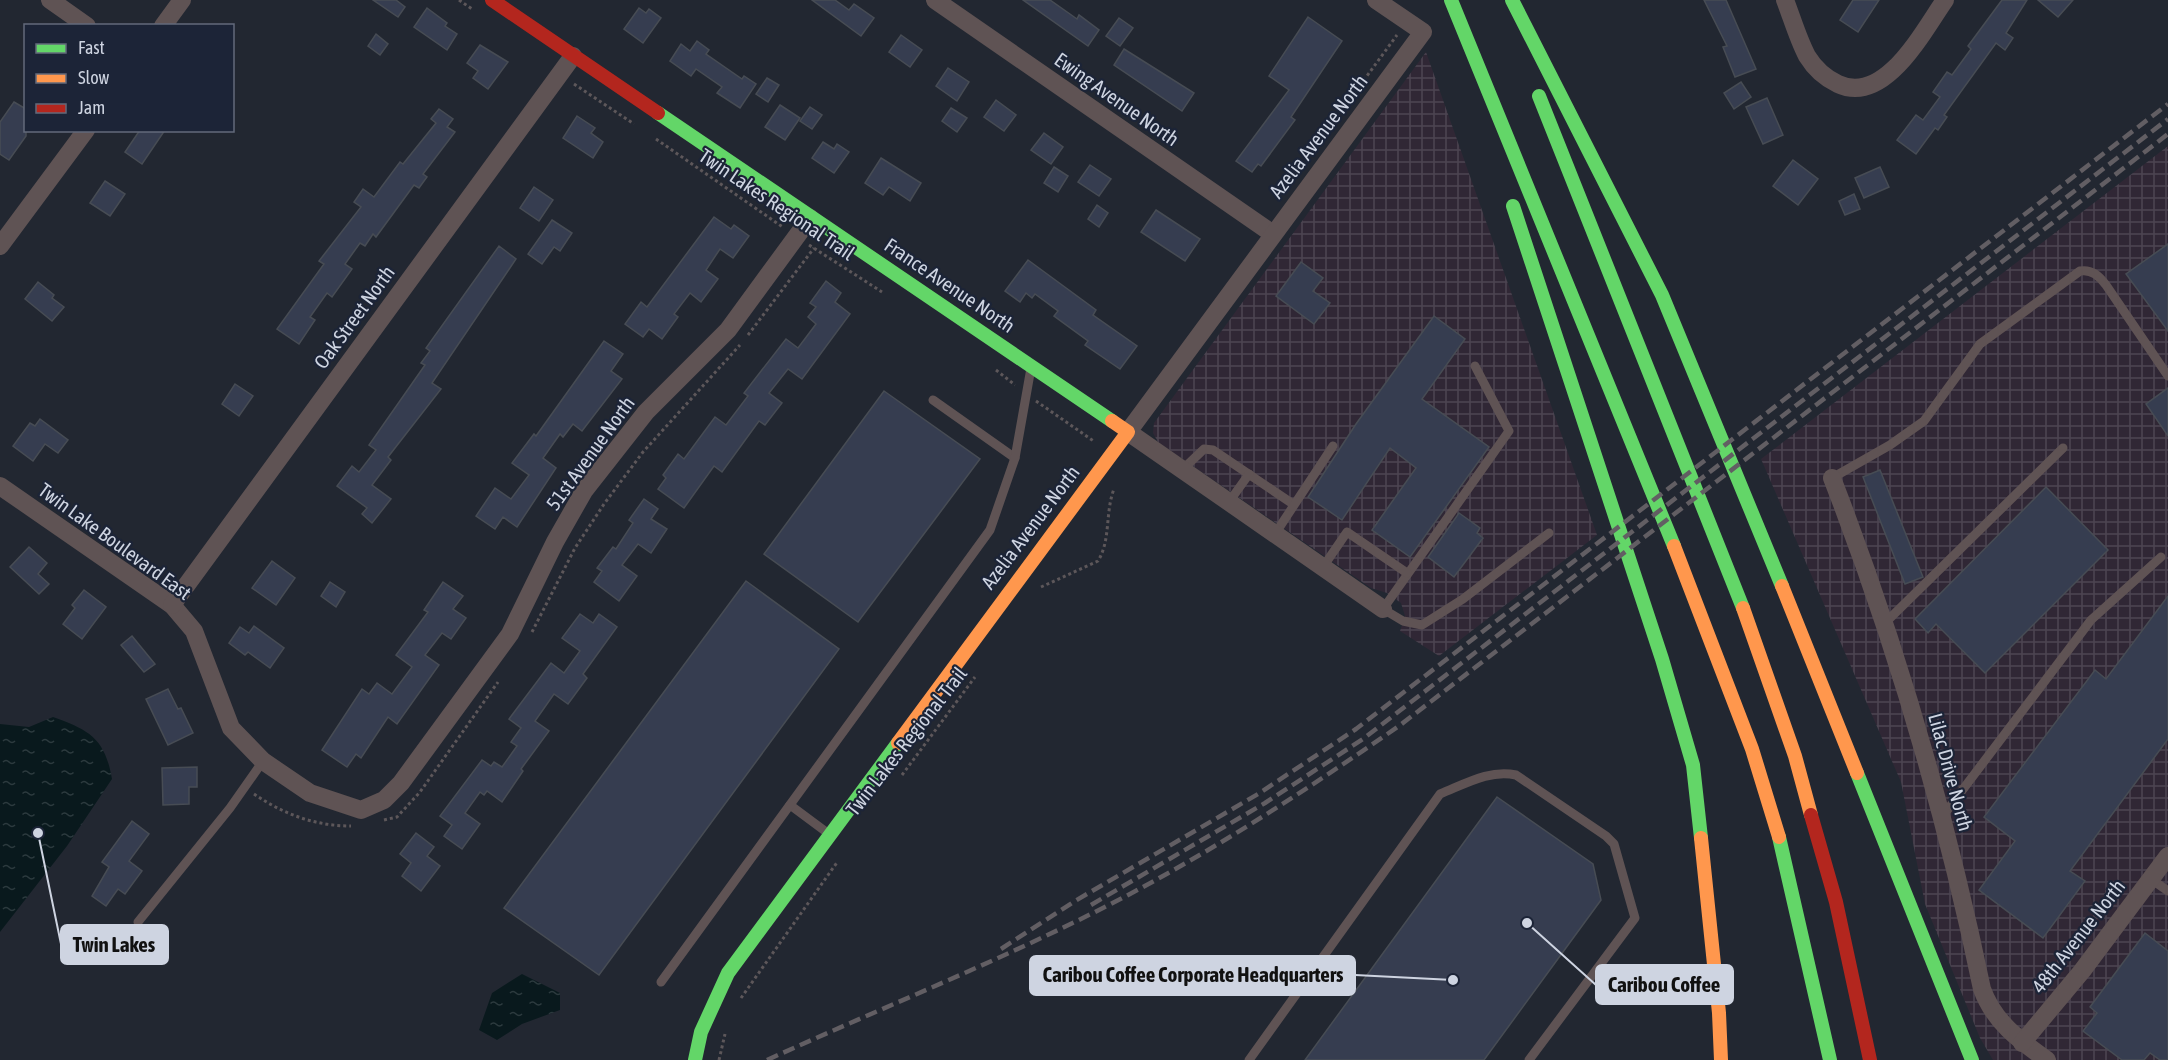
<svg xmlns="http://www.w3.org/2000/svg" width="2168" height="1060" viewBox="0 0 2168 1060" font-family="'Asap Condensed',sans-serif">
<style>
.industrial{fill:url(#industrial-grid)}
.water{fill:url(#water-ripples)}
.building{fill:#363d50;stroke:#474c54;stroke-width:1.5}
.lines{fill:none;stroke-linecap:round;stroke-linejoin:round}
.path{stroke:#5d575a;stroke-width:3;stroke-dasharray:3 3;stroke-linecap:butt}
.lane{stroke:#5f5354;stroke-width:9}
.street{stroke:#5f5354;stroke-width:18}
.fast{stroke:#63d668;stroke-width:14}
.slow{stroke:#ff974d;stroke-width:14}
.jam{stroke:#b3261e;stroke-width:14}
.rail{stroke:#625e63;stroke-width:4.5;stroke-dasharray:12 6;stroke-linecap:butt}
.labels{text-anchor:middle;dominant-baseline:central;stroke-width:4.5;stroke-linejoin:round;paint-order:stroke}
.street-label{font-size:20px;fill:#ced4e1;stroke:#1c2437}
.leader{fill:none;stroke:#ced4e1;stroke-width:2}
.callout-dot{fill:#ced4e1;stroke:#1c2437;stroke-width:2}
.callout{fill:#ced4e1;stroke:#ced4e1;stroke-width:2}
.callout-label{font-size:21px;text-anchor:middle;font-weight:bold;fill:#111}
</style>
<defs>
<pattern id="industrial-grid" width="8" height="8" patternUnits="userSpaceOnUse" patternTransform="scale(1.5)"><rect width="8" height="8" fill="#302735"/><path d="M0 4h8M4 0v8" fill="none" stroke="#4d4552"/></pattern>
<pattern id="water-ripples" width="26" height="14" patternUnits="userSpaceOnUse" patternTransform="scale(1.5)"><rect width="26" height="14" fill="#09191d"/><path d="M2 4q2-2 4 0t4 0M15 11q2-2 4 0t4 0" fill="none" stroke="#2c3a3e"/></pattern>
</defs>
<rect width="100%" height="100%" fill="#222731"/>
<g class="industrial">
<polygon points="1426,52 1597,535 1439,656 1400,631 1405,616 1401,603 1387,593 1371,588 1158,442 1153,433 1154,423"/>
<polygon points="2168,146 2168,1060 1993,1060 1980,1038 1925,904 1901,782 1761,459"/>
</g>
<g class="water">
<path d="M53,717c36,13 52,21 59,62l-45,67 -67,86v-208l29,3z"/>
<polygon points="522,974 560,993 560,1010 522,1024 497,1040 479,1030 492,993"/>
</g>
<g class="building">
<polygon points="373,0 396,0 405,7 398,17"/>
<polygon points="812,0 835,0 849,10 854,4 874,18 861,36"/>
<polygon points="1023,0 1050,0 1077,19 1079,15 1099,30 1088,46"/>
<polygon points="1704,0 1726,0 1756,69 1735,77 1723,47 1727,46"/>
<polygon points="1853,0 1879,0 1858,32 1840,20"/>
<polygon points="2002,0 2027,0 2006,33 2013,38 2005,50 1996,43 1944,115 1947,117 1938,130 1935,128 1916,154 1897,140 1916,115 1923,120 1940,97 1933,92 1947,72 1952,75 1971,49 1968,46"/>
<polygon points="2038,0 2073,0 2058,17"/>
<polygon points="427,8 447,23 445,26 457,34 447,50 414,27"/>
<polygon points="639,8 646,13 649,9 661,18 643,43 624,29"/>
<polygon points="1308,17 1342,41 1291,117 1295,120 1261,166 1258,164 1252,172 1236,161 1289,90 1269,76"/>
<polygon points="1119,18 1133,28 1120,46 1106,36"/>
<polygon points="376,34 388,44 380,55 368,46"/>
<polygon points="901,35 922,50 910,67 889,52"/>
<polygon points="697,41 709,50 706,54 742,79 744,76 756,84 740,108 717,93 722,87 696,69 691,76 670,61 681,44 690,51"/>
<polygon points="480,45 508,62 488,89 473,78 478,71 467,63"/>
<polygon points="1124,49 1194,93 1182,111 1114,65"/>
<polygon points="948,68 969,82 957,101 936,86"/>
<polygon points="767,78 779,85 768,102 756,94"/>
<polygon points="1741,82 1751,97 1734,109 1724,93"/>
<polygon points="1767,98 1783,135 1763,144 1746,107"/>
<polygon points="996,100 1016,115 1004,131 984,117"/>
<polygon points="14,102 26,109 26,136 9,160 0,154 0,122"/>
<polygon points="780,105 800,118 785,140 765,127"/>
<polygon points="810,107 822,115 812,129 800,121"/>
<polygon points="951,108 967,118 957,132 942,121"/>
<polygon points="439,109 453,119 447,127 455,132 423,174 427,177 419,188 414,185 376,237 373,234 365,246 360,243 345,264 352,269 332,297 327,293 310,317 315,320 299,344 277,329 324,264 319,261 361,207 354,202 363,189 374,197 400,162 403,164 436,123 431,119"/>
<polygon points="577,116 595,128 591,133 603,142 593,158 563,138"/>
<polygon points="140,130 165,130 142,164 125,152"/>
<polygon points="1044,133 1063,147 1051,164 1031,150"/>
<polygon points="823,142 834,149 837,144 849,152 834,173 812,158"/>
<polygon points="881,158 921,183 910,201 889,187 883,195 865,183"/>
<polygon points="1793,160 1818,179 1798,205 1773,186"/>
<polygon points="1090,165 1111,179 1099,196 1078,182"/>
<polygon points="1054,167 1068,176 1058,192 1044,183"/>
<polygon points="1880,167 1889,187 1864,198 1855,178"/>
<polygon points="105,181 125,194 110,216 90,203"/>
<polygon points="534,187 553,200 539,221 520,208"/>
<polygon points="1854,194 1860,209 1845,215 1839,201"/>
<polygon points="1097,205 1108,213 1099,227 1088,219"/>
<polygon points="1156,210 1200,239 1185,261 1141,232"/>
<polygon points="714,217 731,229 734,225 749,236 733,258 720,249 706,270 718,279 701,302 690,293 674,314 678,317 662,339 649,329 643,337 625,324 641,302 647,307"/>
<polygon points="552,220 572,233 560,251 554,247 542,264 528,254"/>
<polygon points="2168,244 2168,331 2126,274"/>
<polygon points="499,246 516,259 432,383 441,389 388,457 391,460 372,485 391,499 372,523 362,514 367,508 337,486 352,466 359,472 376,450 369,445 425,365 421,363 430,351 426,348"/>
<polygon points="1028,260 1096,310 1093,315 1137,346 1120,369 1085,345 1088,341 1054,316 1058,311 1035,294 1032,298 1026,293 1020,302 1005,291"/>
<polygon points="1301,262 1323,278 1313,291 1330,303 1314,324 1276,296"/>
<polygon points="826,281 841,293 835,302 850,314 802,379 788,369 769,393 782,403 765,425 759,421 722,472 714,466 684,508 658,489 666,478 663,475 678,454 684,459 715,417 726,425 748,396 744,393 786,339 798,348 816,324 808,317 816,307 810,303"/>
<polygon points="38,282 54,295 52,298 64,307 52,321 25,299"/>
<polygon points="1434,316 1465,339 1422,399 1489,447 1410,557 1372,530 1416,468 1390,448 1342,520 1308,497 1356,424"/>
<polygon points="604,341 623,354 611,371 622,379 582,431 573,424 563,437 560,434 543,458 556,468 517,527 503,517 495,529 476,516 495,488 511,499 529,475 512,463 534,434 536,436"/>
<polygon points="235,384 253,396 239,416 222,404"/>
<polygon points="2168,388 2168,436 2146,404"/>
<polygon points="884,391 980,459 858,622 764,554"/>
<polygon points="40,419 68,440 58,453 45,444 33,461 13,446 30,423 35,426"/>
<polygon points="1880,470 1923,577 1905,584 1863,477"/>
<polygon points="2046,487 2108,550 1985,673 1936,624 1928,633 1915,619"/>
<polygon points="644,499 658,509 651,519 667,529 651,553 638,544 622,565 637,576 619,601 594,582 602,571 597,568 613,547 616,549 633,523 629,520"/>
<polygon points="1459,513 1480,528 1477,533 1483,538 1454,577 1428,557"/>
<polygon points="29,547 47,563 38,574 49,584 39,594 10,567"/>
<polygon points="272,561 295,578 276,605 252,588"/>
<polygon points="746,581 839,649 599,975 504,908"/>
<polygon points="330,582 345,592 336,607 321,596"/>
<polygon points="443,582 463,596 453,609 466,618 451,639 442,633 425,655 439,665 397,724 388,717 361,758 356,754 347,767 322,750 362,689 369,694 377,683 392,694 412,667 396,655 428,612 424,610"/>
<polygon points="84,590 106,607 82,639 63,624 75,608 72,605"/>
<polygon points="2168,596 2168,739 2070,871 2085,881 2043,938 1979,890 2015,841 1984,817 2095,670 2106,679"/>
<polygon points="580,614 593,623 599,614 617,627 583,674 587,678 568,704 554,694 535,721 549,731 521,769 523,771 502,802 487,791 484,795 480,792 465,813 480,824 462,849 444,836 452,825 440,816 482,760 491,766 494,762 502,767 517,746 511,742 521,728 509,719 551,663 564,673 580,651 562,638"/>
<polygon points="254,626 284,648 270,668 248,652 245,655 229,643 240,627 249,633"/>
<polygon points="132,636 155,664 144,672 121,645"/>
<polygon points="168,689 178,709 181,708 193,733 168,745 146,699"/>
<polygon points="197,767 197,787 189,787 189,804 163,805 162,768"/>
<polygon points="1497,797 1593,864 1601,900 1484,1060 1305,1060"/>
<polygon points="132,821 149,834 129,861 142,871 125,894 118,889 106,906 92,896 109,867 102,862"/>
<polygon points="416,833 434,847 427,856 440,866 421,891 402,876 411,863 400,854"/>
<polygon points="2145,933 2168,951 2168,1060 2160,1060 2150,1053 2144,1060 2122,1060 2083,1031 2097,1013 2090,1007"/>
</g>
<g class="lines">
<g class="path">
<polyline points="459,0 472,9"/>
<polyline points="574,84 634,124"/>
<polyline points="1353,95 1397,35"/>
<polyline points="656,139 784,228"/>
<polyline points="809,245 882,292"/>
<polyline points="748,335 814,248"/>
<polyline points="996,370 1015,385"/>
<polyline points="1036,401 1095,442"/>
<path d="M1041,587l57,-26c13,-21 7,-49 16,-72"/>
<polyline points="532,632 575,548 604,504 643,452 740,345"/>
<polyline points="902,775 975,677"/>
<path d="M254,794c29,20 61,32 97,32"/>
<polyline points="384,820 397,817 420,792 498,682"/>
<polyline points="741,998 838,861"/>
<polyline points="719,1060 725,1034"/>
</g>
<g class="lane">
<polyline points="1475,366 1509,431 1383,609 1403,621 1422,625 1463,599 1549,533"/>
<polyline points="933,400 1015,458"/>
<polyline points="1182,470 1204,449 1213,450 1293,504"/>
<path d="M1832,478l58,-33 34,-24 56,-77 100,-73c12,-2 19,5 26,14l62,91"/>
<polyline points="1229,502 1249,474"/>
<polyline points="1275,534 1333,446"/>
<polyline points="1323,567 1347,532 1407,573"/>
<polyline points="1885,623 2063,448"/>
<polyline points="790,805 829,834"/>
<polyline points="1942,817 2091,620 2161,557"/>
<polyline points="2151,879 2168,891"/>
<polyline points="138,922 230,808 263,761"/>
<polyline points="661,982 990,530 1015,458 1031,368"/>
<path d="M1249,1060l191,-266c25,-10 50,-25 76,-19l90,61 8,8 21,74 -106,142"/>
</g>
<g class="street">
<polyline points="50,0 87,26"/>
<polyline points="935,0 1273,234"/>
<polyline points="1376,0 1423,32 1128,432 1383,609"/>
<path d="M1785,0c7,18 13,39 22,56 8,13 18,22 31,28 47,22 85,-53 107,-84"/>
<polyline points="163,26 182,0"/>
<polyline points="0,246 86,130"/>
<path d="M1832,478c64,165 114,337 150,511 12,33 37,51 65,71"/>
<polyline points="0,486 172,605 194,631 231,728 263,761 310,793 361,810 384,800 401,783 510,634 555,542 584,491 646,412 728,330 810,218"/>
<polyline points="172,605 573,56"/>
<polyline points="2022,1043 2082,971 2168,856"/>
</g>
<g class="fast">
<polyline points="1451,0 1674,546"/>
<polyline points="1512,0 1662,295 1782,586"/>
<polyline points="1539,96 1743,608"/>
<polyline points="658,113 1112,421"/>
<polyline points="1513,206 1662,659 1693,765 1701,838"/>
<polyline points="1857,773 1972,1060"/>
<polyline points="1779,837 1830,1060"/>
<polyline points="695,1060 701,1032 728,973 898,743"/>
</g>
<g class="slow">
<polyline points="1674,546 1752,749 1779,837"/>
<polyline points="1782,586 1857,773"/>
<polyline points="1743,608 1795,756 1811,815"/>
<polyline points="898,743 1128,432 1112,421"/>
<polyline points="1701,838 1719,1013 1721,1060"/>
</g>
<g class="jam">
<polyline points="492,0 658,113"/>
<polyline points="1811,815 1836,902 1870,1060"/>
</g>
<g class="rail">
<polyline points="1091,905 1265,803 1363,739 2168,119"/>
<polyline points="1001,949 1075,901 1258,794 1356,729 2168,104"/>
<path d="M767,1060c121,-55 245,-104 363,-166 94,-50 182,-108 269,-168l769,-592"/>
</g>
</g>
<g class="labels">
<g class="street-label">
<text transform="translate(1117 99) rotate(35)">Ewing Avenue North</text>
<text transform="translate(1318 136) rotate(-53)">Azelia Avenue North</text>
<text transform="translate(777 204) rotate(34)">Twin Lakes Regional Trail</text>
<text transform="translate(950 285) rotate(34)">France Avenue North</text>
<text transform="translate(354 317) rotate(-54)">Oak Street North</text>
<text transform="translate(590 453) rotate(-54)">51st Avenue North</text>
<text transform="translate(1030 527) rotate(-53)">Azelia Avenue North</text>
<text transform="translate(115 541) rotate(36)">Twin Lake Boulevard East</text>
<text transform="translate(906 741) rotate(-52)">Twin Lakes Regional Trail</text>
<text transform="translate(1951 772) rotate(75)">Lilac Drive North</text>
<text transform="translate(2078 936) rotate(-52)">48th Avenue North</text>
</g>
</g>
<path class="leader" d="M38 833L61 944M1453 980L1355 975M1527 923L1596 985"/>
<g class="callout-dot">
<circle cx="38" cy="833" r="6"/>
<circle cx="1453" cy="980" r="6"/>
<circle cx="1527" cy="923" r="6"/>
</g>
<g class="callout">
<rect x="61" y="925" width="107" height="39" rx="6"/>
<rect x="1030" y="956" width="325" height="39" rx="6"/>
<rect x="1596" y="965" width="137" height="39" rx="6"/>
</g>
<g class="callout-label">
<text x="114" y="952">Twin Lakes</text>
<text x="1193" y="982">Caribou Coffee Corporate Headquarters</text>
<text x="1664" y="992">Caribou Coffee</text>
</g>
<rect x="24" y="24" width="210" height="108" fill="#1c2437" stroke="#636a7b" stroke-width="1.5"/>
<rect x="36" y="44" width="30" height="9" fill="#63d668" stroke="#636a7b" stroke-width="1.5"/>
<text x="78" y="54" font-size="18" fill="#ced4e1">Fast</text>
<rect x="36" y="74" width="30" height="9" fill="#ff974d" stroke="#636a7b" stroke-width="1.5"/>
<text x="78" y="84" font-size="18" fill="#ced4e1">Slow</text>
<rect x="36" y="104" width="30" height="9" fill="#b3261e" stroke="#636a7b" stroke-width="1.5"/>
<text x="78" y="114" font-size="18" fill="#ced4e1">Jam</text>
</svg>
